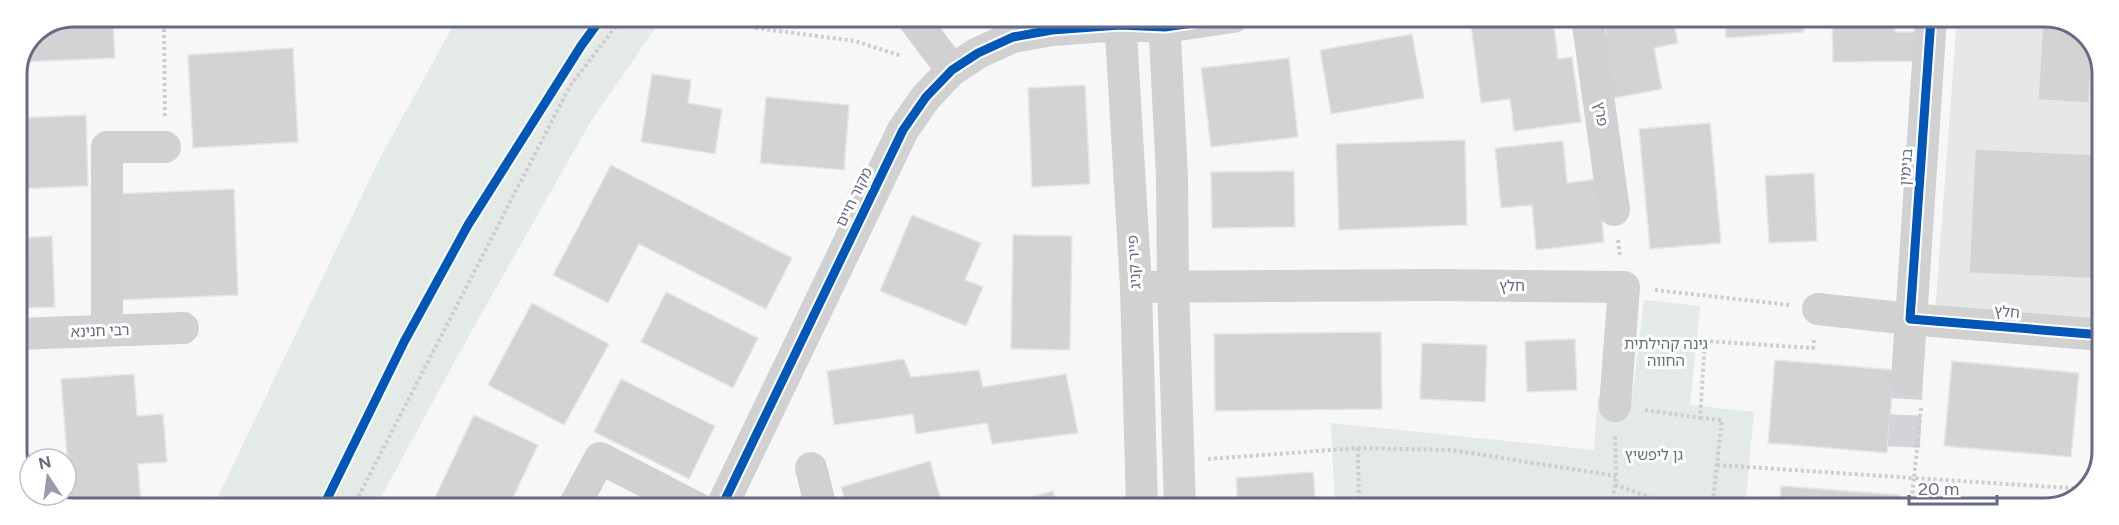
<svg xmlns="http://www.w3.org/2000/svg" width="2119" height="525" viewBox="0 0 2119 525" font-family="Figtree,'Noto Sans Hebrew',sans-serif">
<style>
.built{fill:#e6e7e8}
.green{fill:#e4eae5}
.building{fill:#d3d3d5;stroke:#e6e6e6;stroke-width:1.5}
.lines{fill:none;stroke-linecap:round;stroke-linejoin:round}
.minor-tunnel{stroke:#d2d4da;stroke-width:32;stroke-dasharray:32 16;stroke-linecap:butt}
.path{stroke:#cdcdcf;stroke-width:4;stroke-dasharray:3 3;stroke-linecap:butt}
.minor{stroke:#d1d1d2;stroke-width:32}
.cycleway-casing{stroke:#fff;stroke-width:13}
.cycleway{stroke:#0057b8;stroke-width:9}
.labels{text-anchor:middle;dominant-baseline:central;stroke-width:6;stroke-linejoin:round;paint-order:stroke}
.street-label{font-size:15px;fill:#676986;stroke:#fff}
.park-label{font-size:15px;fill:#617867;stroke:#fff}
.rim{fill:none;stroke:#676986;stroke-width:3}
</style>
<rect width="100%" height="100%" fill="#f6f7f6"/>
<polygon class="built" points="1957,18 2056,18 2088,36 2102,67 2102,326 1935,314"/>
<g class="green">
<polygon points="458,17 663,17 591,121 467,339 375,508 213,507 380,158"/>
<polygon points="1644,300 1700,306 1690,405 1754,412 1745,508 1335,508 1331,423 1594,450 1598,397 1632,399"/>
</g>
<g class="building">
<polygon points="74,17 113,17 115,58 22,62 34,33"/>
<polygon points="1470,17 1553,17 1558,59 1572,57 1581,122 1514,131 1510,99 1481,103"/>
<polygon points="1603,17 1673,17 1678,43 1654,48 1662,89 1609,99 1598,37 1606,35"/>
<polygon points="1725,17 1803,18 1804,32 1726,38"/>
<polygon points="1832,18 1895,18 1895,32 1918,32 1919,61 1833,62"/>
<polygon points="2043,18 2056,18 2088,36 2092,45 2089,103 2038,100"/>
<polygon points="1412,34 1424,98 1331,114 1320,50"/>
<polygon points="293,48 298,142 193,148 188,55"/>
<polygon points="1289,58 1298,137 1211,147 1201,68"/>
<polygon points="652,74 691,80 688,103 722,109 715,154 641,142"/>
<polygon points="1085,85 1090,184 1032,187 1028,88"/>
<polygon points="766,97 849,105 844,170 760,163"/>
<polygon points="86,115 88,186 17,189 17,118"/>
<polygon points="1710,123 1721,243 1650,249 1639,129"/>
<polygon points="1465,140 1467,225 1339,230 1336,144"/>
<polygon points="1563,141 1567,183 1598,179 1604,242 1536,250 1532,205 1501,208 1495,148"/>
<polygon points="1975,149 2102,155 2102,279 1969,273"/>
<polygon points="611,165 792,258 766,309 639,244 608,303 553,275"/>
<polygon points="1294,171 1295,227 1212,228 1211,172"/>
<polygon points="1814,173 1817,241 1769,243 1765,176"/>
<polygon points="234,189 238,295 119,300 115,194"/>
<polygon points="912,215 981,243 965,280 983,287 966,326 880,291"/>
<polygon points="1013,235 1072,236 1070,350 1011,349"/>
<polygon points="52,236 55,307 17,308 17,238"/>
<polygon points="666,292 758,338 733,388 641,342"/>
<polygon points="532,303 609,344 564,425 488,385"/>
<polygon points="1381,332 1382,409 1215,411 1214,334"/>
<polygon points="1575,339 1577,390 1527,392 1525,341"/>
<polygon points="1422,343 1487,345 1485,402 1420,399"/>
<polygon points="904,359 911,377 979,370 983,387 1066,374 1078,433 992,444 987,423 916,434 913,414 834,425 827,371"/>
<polygon points="1775,360 1894,370 1887,453 1768,443"/>
<polygon points="1952,361 2079,373 2071,457 1944,446"/>
<polygon points="134,374 137,416 163,414 167,462 138,464 141,503 71,507 61,379"/>
<polygon points="621,379 715,426 689,479 594,432"/>
<polygon points="474,415 538,445 510,504 508,508 430,508"/>
<polygon points="930,461 943,508 847,508 841,487"/>
<polygon points="1313,472 1316,508 1238,508 1236,478"/>
<polygon points="1781,486 1900,495 1899,508 1779,508"/>
<polygon points="1053,491 1058,508 994,508"/>
</g>
<g class="lines">
<polyline class="minor-tunnel" points="1904,447 1907,380"/>
<g class="path">
<polyline points="164,17 165,118"/>
<polyline points="734,17 756,28 855,41 902,56"/>
<polyline points="1618,240 1620,256"/>
<polyline points="1655,290 1790,305"/>
<polyline points="1921,408 1914,478 2085,489"/>
<polyline points="1645,410 1700,418 1705,341 1813,348 1814,339"/>
<polyline points="1700,418 1722,420 1712,508"/>
<polyline points="1358,448 1359,508"/>
<polyline points="1208,459 1358,448 1452,450 1616,476"/>
<polyline points="1717,465 1914,478 1911,508"/>
<polyline points="1615,485 1681,508"/>
<polyline points="353,507 570,86 623,17"/>
<polyline points="1604,508 1613,498 1616,476 1615,435"/>
<polyline points="1613,508 1613,498"/>
</g>
<g class="minor">
<polyline points="912,17 952,70"/>
<polyline points="1120,17 1136,287 1142,508"/>
<polyline points="1164,17 1172,177 1173,286 1180,508"/>
<polyline points="1587,17 1614,210"/>
<polyline points="1136,287 1440,285 1624,287 1615,406"/>
<polyline points="1818,309 1910,319 2102,335"/>
<polyline points="107,330 107,147 165,147"/>
<polyline points="17,334 183,328"/>
<polyline points="1907,380 1931,18"/>
<polyline points="811,468 821,508"/>
<polyline points="573,508 600,458 697,508"/>
<polyline points="721,508 903,130 926,97 952,70 978,53 1013,37 1052,30 1120,25 1165,27 1233,17"/>
</g>
<g class="cycleway-casing">
<g id="cycleway">
<polyline points="1931,18 1910,319 2102,335"/>
<polyline points="323,507 404,342 468,225 581,46 602,17"/>
<polyline points="721,508 903,130 926,97 952,70 978,53 1013,37 1052,30 1120,25 1165,27 1233,17"/>
</g>
</g>
<use href="#cycleway" class="cycleway"/>
</g>
<g class="labels">
<g class="street-label">
<text transform="translate(1601 114) rotate(82)">פרץ</text>
<text transform="translate(1906 167) rotate(-86)">בנימין</text>
<text transform="translate(854 197) rotate(-64)">מקור חיים</text>
<text transform="translate(1134 262) rotate(-93)">פייר קניג</text>
<text x="1512" y="286">חלץ</text>
<text transform="translate(2007 312) rotate(5)">חלץ</text>
<text transform="translate(100 331) rotate(-2)">רבי חנינא</text>
</g>
<g class="park-label">
<text x="1666" y="344">גינה קהילתית<tspan x="1666" dy="17">החווה</tspan></text>
<text x="1654" y="455">גן ליפשיץ</text>
</g>
</g>
<path d="M0 0H2119V525H0ZM74 27H2045A47 47 0 0 1 2092 74V451A47 47 0 0 1 2045 498H74A47 47 0 0 1 27 451V74A47 47 0 0 1 74 27Z" fill="#fff" fill-rule="evenodd"/>
<path class="rim" d="M74 27H2045A47 47 0 0 1 2092 74V451A47 47 0 0 1 2045 498H74A47 47 0 0 1 27 451V74A47 47 0 0 1 74 27Z"/>
<g transform="translate(48 477) rotate(347)"><circle r="28" fill="#ffffff" stroke="#c2c3cf" stroke-width="1.5"/>
<path d="M0-4.5L10 22L0 15L-10 22Z" fill="#999bad"/>
<text y="-9" font-size="16" font-weight="bold" text-anchor="middle" fill="#676986">N</text>
</g>
<path d="M1909 495v9h88v-9" fill="none" stroke="#676986" stroke-width="3"/>
<text x="1918" y="495" font-size="18" fill="#676986" stroke="#ffffff" stroke-width="4.5" paint-order="stroke">20 m</text>
</svg>
